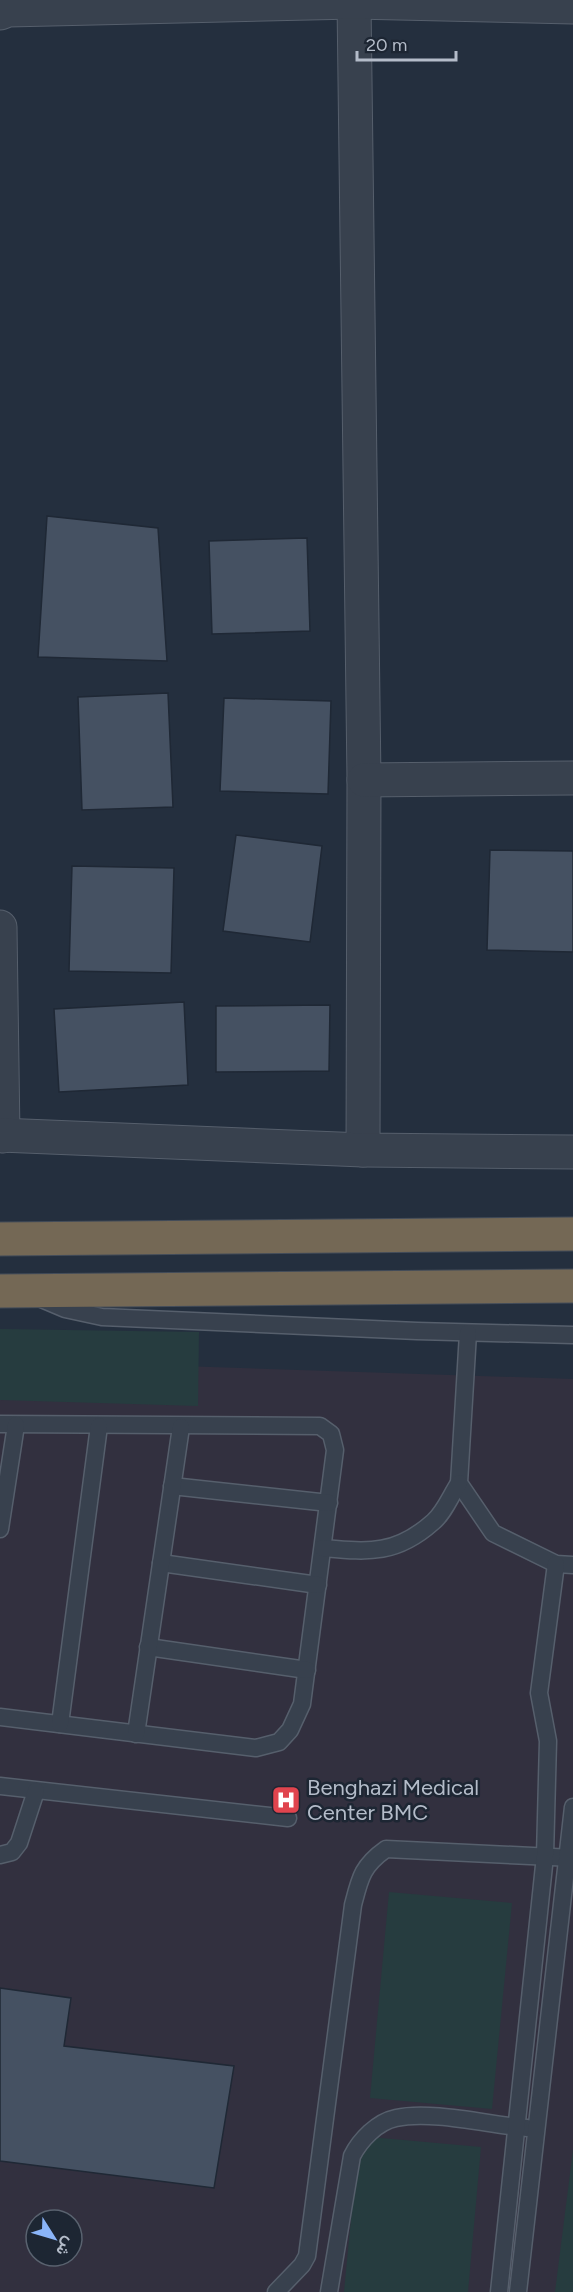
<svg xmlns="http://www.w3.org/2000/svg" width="573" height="2292" viewBox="0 0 573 2292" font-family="Figtree,Vazirmatn,sans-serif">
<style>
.medical{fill:#32303f;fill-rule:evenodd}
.green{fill:#263c3f}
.building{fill:#455162;stroke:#1f2835;stroke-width:1.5}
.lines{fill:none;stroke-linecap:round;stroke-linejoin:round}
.lane-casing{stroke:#565f6c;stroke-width:19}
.street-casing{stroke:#565f6c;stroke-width:35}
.highway-casing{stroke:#434c59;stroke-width:35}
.lane{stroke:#38414e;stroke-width:16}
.street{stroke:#38414e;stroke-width:33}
.highway{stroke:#746855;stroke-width:33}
.labels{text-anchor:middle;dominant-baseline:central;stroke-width:5;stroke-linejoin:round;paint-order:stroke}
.poi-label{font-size:22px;fill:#b4bcc9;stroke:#1d2633;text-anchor:start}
</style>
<rect width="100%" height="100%" fill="#242f3e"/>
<path class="medical" d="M0,1360l573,19v913h-573zM36,2220h36v36h-36z"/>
<g class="green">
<polygon points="0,1329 199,1332 198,1406 0,1400"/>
<polygon points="389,1892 512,1903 492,2109 370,2098"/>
<polygon points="359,2136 481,2147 468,2292 344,2292"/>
<polygon points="573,2150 573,2292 555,2292"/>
</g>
<g class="building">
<polygon points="47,516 158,528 167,661 38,657"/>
<polygon points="307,538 310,631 212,634 209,541"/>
<polygon points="168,693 173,807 82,810 78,697"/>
<polygon points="224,698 331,701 328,794 220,791"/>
<polygon points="236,835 322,846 310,942 223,931"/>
<polygon points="490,850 573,851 573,952 487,950"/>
<polygon points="72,866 174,868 171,973 69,971"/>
<polygon points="184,1002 188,1085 59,1092 54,1009"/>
<polygon points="330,1005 329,1071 216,1072 216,1006"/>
<polygon points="0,1988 71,1998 64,2046 234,2066 214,2188 0,2161"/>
</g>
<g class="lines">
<g class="lane-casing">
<g id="lane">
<polyline points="39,1298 65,1309 102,1317 417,1331 573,1335"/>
<polyline points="468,1333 459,1483 493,1533 556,1564 573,1565"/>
<polyline points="0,1424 320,1426 331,1434 335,1450 302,1704 290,1730 279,1742 256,1748 0,1717"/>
<polyline points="172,1486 329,1503"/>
<polyline points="0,1529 16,1425"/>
<path d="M323,1548c46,4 73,7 110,-26 11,-9 18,-27 26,-39"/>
<polyline points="161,1563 318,1585"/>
<polyline points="148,1647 307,1670"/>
<polyline points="60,1724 99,1426"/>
<polyline points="136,1734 181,1427"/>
<polyline points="0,1786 288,1818"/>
<polyline points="0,1855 12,1852 19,1843 36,1791"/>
<path d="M276,2292l26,-27 5,-9 46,-351c7,-27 9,-39 33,-56l187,9"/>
<path d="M329,2292l23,-136c8,-16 25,-34 44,-38 35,-8 94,7 131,10"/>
<polyline points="499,2292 545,1856 548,1741 539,1693 556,1564"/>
<polyline points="518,2292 573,1807"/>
</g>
</g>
<g class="street-casing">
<g id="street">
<polyline points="354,2 364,780 363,1150"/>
<polyline points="0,13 8,10 354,2 573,7"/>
<polyline points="364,780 573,778"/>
<polyline points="0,927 3,1136"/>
<polyline points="0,1135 363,1150 573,1152"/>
</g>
</g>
<g class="highway-casing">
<g id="highway">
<polyline points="0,1239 573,1234"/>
<polyline points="0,1291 573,1286"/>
</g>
</g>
<use href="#lane" class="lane"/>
<use href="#street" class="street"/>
<use href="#highway" class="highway"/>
</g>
<defs>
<g id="hospital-square" transform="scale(1.5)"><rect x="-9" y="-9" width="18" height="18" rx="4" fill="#e0444e" stroke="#1d2633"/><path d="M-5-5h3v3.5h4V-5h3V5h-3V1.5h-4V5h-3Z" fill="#fff"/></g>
</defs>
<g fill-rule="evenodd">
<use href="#hospital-square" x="286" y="1800"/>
</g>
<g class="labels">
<g class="poi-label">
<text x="307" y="1787">Benghazi Medical<tspan x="307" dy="25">Center BMC</tspan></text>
</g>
</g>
<g transform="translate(54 2238) rotate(127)"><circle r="28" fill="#1d2633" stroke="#59626f" stroke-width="1.5"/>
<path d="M0-4.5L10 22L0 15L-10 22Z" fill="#8ab4f8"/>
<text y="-9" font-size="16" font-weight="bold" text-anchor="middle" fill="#b4bcc9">ش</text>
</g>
<path d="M357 51v9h99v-9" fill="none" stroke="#b4bcc9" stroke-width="3"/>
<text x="366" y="51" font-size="18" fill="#b4bcc9" stroke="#1d2633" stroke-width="4.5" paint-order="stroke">20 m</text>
</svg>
